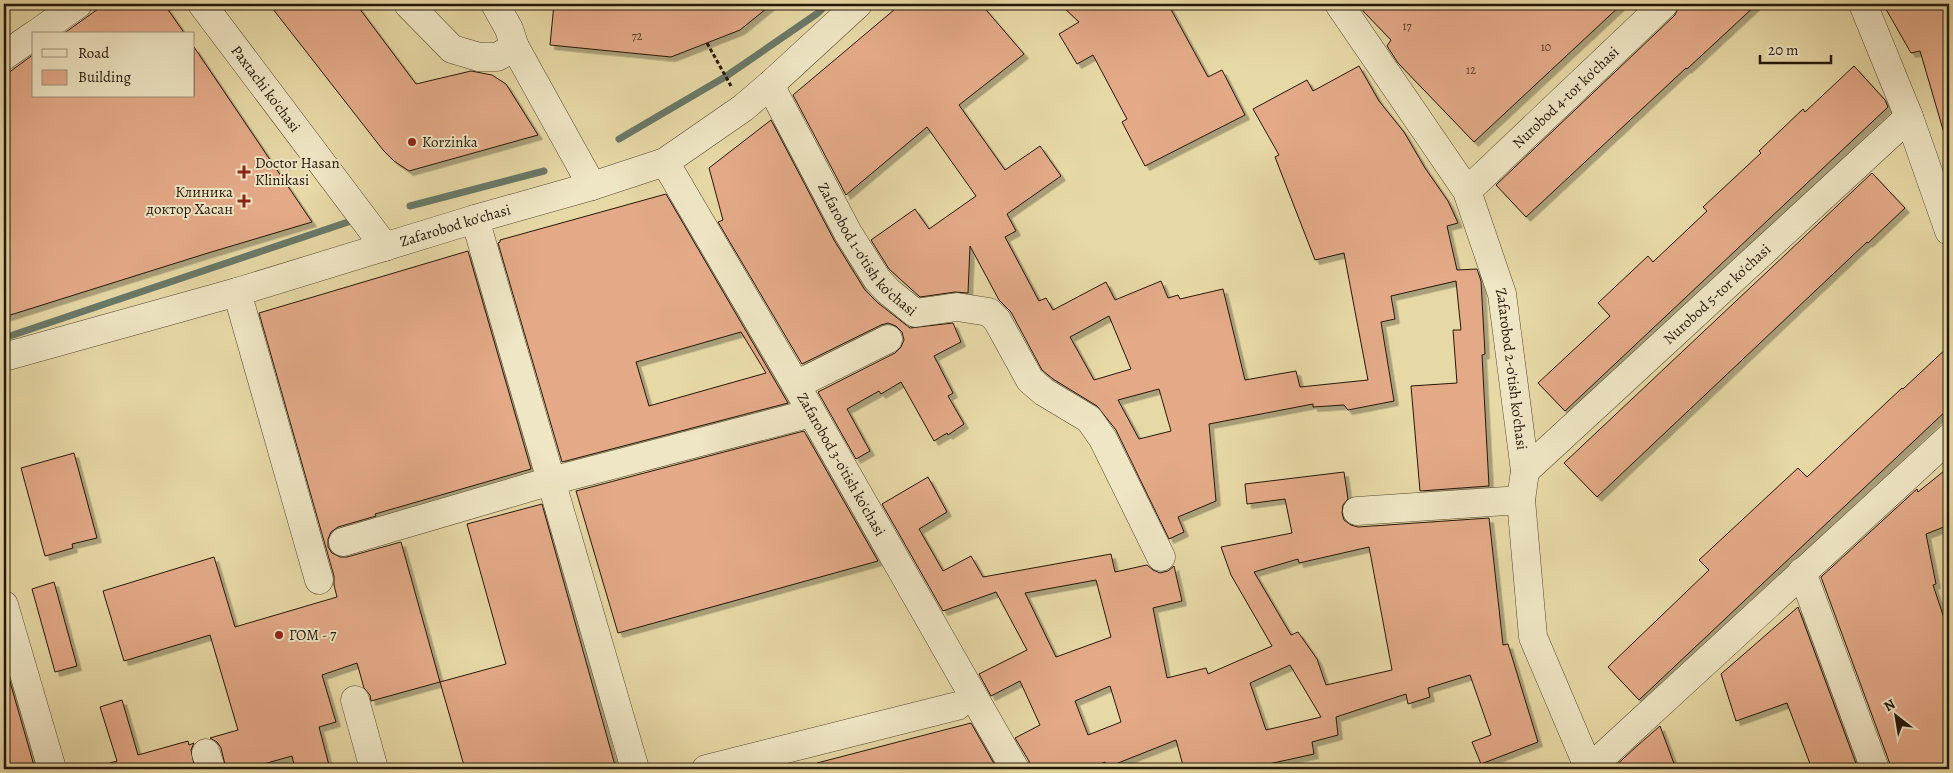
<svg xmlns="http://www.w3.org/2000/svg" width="1953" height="773" viewBox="0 0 1953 773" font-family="Alegreya,serif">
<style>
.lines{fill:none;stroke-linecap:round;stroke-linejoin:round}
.stream{stroke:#697968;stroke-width:7}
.building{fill:#e4aa88;stroke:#241709;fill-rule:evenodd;filter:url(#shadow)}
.minor-casing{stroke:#554830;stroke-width:29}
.path{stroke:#241709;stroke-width:3;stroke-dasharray:4 2.5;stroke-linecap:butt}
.minor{stroke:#efe6c5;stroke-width:28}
.poi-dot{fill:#8f2418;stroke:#efe6c5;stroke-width:2}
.labels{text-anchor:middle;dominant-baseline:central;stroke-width:4;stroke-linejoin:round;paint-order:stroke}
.number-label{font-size:12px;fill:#543c29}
.street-label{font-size:15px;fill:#241709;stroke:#efe6c5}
.poi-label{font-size:15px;fill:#241709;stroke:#efe6c5;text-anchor:start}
</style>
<defs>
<filter id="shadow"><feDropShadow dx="4.5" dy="4.5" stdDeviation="0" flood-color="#0004"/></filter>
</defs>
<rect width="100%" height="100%" fill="#e7d9a6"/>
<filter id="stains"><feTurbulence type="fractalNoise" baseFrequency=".004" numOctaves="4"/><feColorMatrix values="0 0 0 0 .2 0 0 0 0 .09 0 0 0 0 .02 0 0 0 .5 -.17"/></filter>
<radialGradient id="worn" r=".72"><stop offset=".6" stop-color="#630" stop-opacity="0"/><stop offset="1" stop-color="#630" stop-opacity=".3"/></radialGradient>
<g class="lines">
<g class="stream">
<polyline points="619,139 725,77 818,13 827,4"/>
<polyline points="410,206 544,171"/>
<polyline points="4,338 354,220"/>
</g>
</g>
<g class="building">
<polygon points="105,4 164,4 185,34 63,34"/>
<polygon points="269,4 356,4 416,84 471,71 492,75 506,84 538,135 409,171 394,161 383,150"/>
<polygon points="554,4 635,4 661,6 668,4 772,4 740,30 671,57 550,45"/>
<path d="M901,4h80l43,50 -65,51 46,65 35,-24 21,30 -54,38 9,17 -11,6 34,64 7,-3 7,12 53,-28 9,18 46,-19 7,17 10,-3 2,4 43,-10 22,91 51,-9 4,16 68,-7 -24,-127 -29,7 -40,-103 4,-2 -26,-46 54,-29 6,11 46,-25 20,35 25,31 21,36 23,33 10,22 -11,3 10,44 20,-1 4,12 4,73 -3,1 7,131 -69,5 -9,-105 46,-3 -4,-53h8l-5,-49 -65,15 4,23 -14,3 13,79 -46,9 -4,-5 -31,2v-3l-104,20 7,77 -38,16 6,15 -15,7 -53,-109 -19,-24 -44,-27 -11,-9 -31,-58 -12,-12 -29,-54 -2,47 -13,-1 -35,5 -31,-28 -18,-29 44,-31 14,20 47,-33 -49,-69 -81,68 -53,-100zM1109,316l22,53 -37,11 -24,-43zM1159,389l12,42 -32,8 -21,-39z"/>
<polygon points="1060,4 1168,4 1208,77 1222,70 1245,115 1145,166 1122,122 1127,119 1093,55 1077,64 1059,34 1079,22"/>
<polygon points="1358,4 1622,4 1474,142 1398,63 1387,46 1391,40 1364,12"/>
<polygon points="1680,4 1757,4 1687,69 1686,68 1526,217 1496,185 1675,15"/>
<polygon points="1883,4 1949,4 1949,133 1944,133 1920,51 1911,53"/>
<polygon points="194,47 312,222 208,253 4,317 4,76 34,54 34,96 194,96"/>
<polygon points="1854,66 1885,100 1888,107 1565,411 1538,383 1610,316 1598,303 1648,256 1653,262 1707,211 1703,207 1761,153 1759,151 1803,109 1805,112"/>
<polygon points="771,120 834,240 865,290 878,303 910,328 953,323 961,342 934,356 953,393 948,396 964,424 948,435 947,433 934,441 901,382 881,394 879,391 847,409 870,451 856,459 818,392 895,353 901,347 904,340 902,332 896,326 888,323 881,325 802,364 718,222 723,220 709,168"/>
<polygon points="1872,173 1905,208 1868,243 1867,242 1597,497 1564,463"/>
<path d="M666,194l122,209 -226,59 -64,-219 2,-1v-2zM741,332l25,41 -117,33 -13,-44z"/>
<polygon points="468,251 531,469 375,514 376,516 338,527 331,532 328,539 328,547 332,553 340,557 347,557 401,542 440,682 371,701 370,695 364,688 357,663 322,675 336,722 319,727 330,769 295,769 292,756 246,769 226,769 221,748 217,742 210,738 238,730 210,635 124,661 103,591 214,557 235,627 337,597 334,585 334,576 259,313"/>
<polygon points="1949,346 1949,408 1639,700 1608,667 1709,570 1699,560 1798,468 1807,477 1902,388 1903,389"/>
<polygon points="804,431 878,561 618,633 576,491"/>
<polygon points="74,453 97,538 72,544 73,548 45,556 21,468"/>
<polygon points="1949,467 1949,525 1926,534 1936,584 1933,585 1949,633 1949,769 1890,769 1890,764 1821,577 1917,489 1918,492"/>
<path d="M1344,472l4,27 -5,6 -1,8 2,7 7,5 7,2 131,-9 14,127 5,-1 30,98 -57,22 -9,-22 19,-7 -21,-60 -42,13 2,9 -22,7 -2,-10 -70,23 2,18 -26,7 2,12 -68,15h-62l-8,-29 -68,27 -3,-5 -17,7h-57l-2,-8 -14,-23 25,-13 -20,-44 -29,15 -12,-22 48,-24 -31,-58 -53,19 -61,-107 46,-27 19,35 -28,17 24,42 28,-15 12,21 128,-23 4,18 32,-7 6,5 7,3 8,-2 6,-5 8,35 -29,7 14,70 39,-10 2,6 64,-28 -41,-71 -10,-28 71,-14 -7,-34 -38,5 -2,-20zM1369,547l23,123 -66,15 -9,-26 -19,-27 -7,3 -37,-63 44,-13 1,4zM1096,580l15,57 -55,20 -31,-64zM1290,665l31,52 -55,13 -16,-47zM1110,686l11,36 -33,13 -13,-34z"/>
<polygon points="542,504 616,769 465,769 440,682 506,664 467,524"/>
<polygon points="54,582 77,666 55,672 32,589"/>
<polygon points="1798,607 1858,769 1812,769 1787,703 1736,721 1721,674"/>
<polygon points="4,675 8,675 35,769 4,769"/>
<polygon points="122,700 138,755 188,741 189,745 194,743 191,750 195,769 108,769 107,764 117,761 100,707"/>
<polygon points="971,723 997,769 818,769 817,763"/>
<polygon points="1660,726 1676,769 1612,769 1637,746"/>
</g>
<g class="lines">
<g class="minor-casing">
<g id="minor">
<path id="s1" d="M202,4l183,243"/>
<polyline points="408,4 452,49 479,57 497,57 515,47"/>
<polyline points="495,4 509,29 515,47 592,186"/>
<path id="s2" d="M1339,4l128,187 35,103 23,177 -4,29 12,137 56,132"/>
<polyline points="1863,4 1909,117 1949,231"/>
<polyline points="36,34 78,4"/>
<polyline points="4,56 34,35"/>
<path id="s3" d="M770,85l78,148 29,46 11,12 27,22 42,-6 32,5 8,8 33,60 14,12 45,27 14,20 58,118"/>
<path id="s4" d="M665,162l131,223 219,384"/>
<path id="s5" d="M1467,191l197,-187"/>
<polyline points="475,219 635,769"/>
<polyline points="237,292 319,580"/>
<path id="s6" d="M4,357l233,-65 238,-73 117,-33 73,-24 78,-54 27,-23 88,-81"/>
<polyline points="796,385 888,339"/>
<path id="s7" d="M1525,471l384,-354"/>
<polyline points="1357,511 1521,500"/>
<polyline points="343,542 551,481 800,416"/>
<polyline points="1802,572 1875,769"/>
<polyline points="4,605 52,769"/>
<polyline points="355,700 374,769"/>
<polyline points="206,753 211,769"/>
<polyline points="706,769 957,706"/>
<polyline points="1589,769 1949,438"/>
</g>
</g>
<polyline class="path" points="707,43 731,86"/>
<use href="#minor" class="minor"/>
</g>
<g class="poi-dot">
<circle cx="412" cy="142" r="5"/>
<path d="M241.5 164.5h5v5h5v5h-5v5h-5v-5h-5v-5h5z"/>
<path d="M241.5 193.5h5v5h5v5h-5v5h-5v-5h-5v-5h5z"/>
<circle cx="279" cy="635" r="5"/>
</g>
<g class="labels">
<g class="number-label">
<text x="1407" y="26">17</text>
<text x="637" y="36">72</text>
<text x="1546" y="47">10</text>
<text x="1471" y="70">12</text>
</g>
<g class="street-label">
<text stroke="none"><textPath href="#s1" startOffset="106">Paxtachi ko'chasi</textPath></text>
<text stroke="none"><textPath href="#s5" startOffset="136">Nurobod 4-tor ko'chasi</textPath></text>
<text stroke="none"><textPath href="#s6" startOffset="470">Zafarobod ko'chasi</textPath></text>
<text stroke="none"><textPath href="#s3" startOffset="192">Zafarobod 1-o'tish ko'chasi</textPath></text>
<text stroke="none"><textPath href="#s7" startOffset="261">Nurobod 5-tor ko'chasi</textPath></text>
<text stroke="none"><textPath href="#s2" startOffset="411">Zafarobod 2-o'tish ko'chasi</textPath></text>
<text stroke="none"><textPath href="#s4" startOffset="350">Zafarobod 3-o'tish ko'chasi</textPath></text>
</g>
<g class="poi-label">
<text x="422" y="142">Korzinka</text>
<text x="255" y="163">Doctor Hasan<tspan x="255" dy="17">Klinikasi</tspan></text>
<text x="233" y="192" text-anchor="end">Клиника<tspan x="233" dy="17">доктор Хасан</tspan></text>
<text x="289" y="635">ГОМ - 7</text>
</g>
</g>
<rect width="1953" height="773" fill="none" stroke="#e7d9a6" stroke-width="20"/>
<rect x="5" y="5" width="1943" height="763" fill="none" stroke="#241709" stroke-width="2.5"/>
<rect x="10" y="10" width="1933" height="753" fill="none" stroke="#241709"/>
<rect x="32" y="32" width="162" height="65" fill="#efe6c5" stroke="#9e937a"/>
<rect x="42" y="49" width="25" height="8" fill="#efe6c5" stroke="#9e937a"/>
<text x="78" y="58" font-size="15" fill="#241709">Road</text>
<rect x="42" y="70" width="25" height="15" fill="#e4aa88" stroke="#9e937a"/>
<text x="78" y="82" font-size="15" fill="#241709">Building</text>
<g transform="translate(1896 716) rotate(329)" stroke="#efe6c5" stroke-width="4" paint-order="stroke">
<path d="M0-4L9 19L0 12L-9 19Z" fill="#241709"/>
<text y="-8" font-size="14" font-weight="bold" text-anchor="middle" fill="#241709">N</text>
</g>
<path d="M1760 55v8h71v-8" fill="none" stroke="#241709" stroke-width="2.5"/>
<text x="1768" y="55" font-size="15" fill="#241709" stroke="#efe6c5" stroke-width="4" paint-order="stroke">20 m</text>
<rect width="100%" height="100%" filter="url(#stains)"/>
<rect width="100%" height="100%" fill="url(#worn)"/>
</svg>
